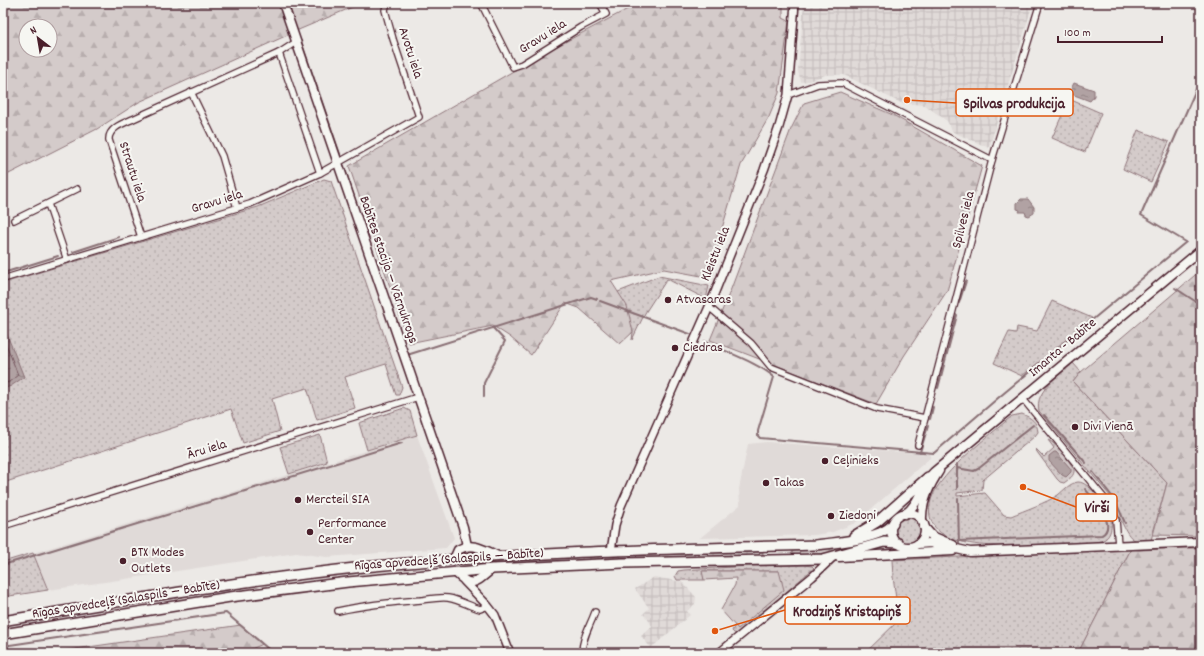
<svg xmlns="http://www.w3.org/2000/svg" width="1204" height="656" viewBox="0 0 1204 656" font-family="Dekko,sans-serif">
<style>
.built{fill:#e0dad8}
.industrial{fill:url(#industrial-grid)}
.green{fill:url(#green-dots);stroke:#8f757a}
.forest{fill:url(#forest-firs);stroke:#8f757a;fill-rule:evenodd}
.water{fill:url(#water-ripples);stroke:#886e73}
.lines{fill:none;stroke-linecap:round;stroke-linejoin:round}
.shore{stroke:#73535b;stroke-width:1}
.stream{stroke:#886e73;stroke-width:2}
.minor-casing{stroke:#4a1f2b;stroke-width:8}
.tertiary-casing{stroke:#4a1f2b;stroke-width:10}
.secondary-casing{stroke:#4a1f2b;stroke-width:11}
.trunk-casing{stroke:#4a1f2b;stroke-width:12}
.minor{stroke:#f6f6f2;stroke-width:5.5}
.tertiary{stroke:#f6f6f2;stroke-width:7}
.secondary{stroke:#f6f6f2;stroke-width:8}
.trunk{stroke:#f6f6f2;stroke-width:9}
.poi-dot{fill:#4a1f2b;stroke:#f6f6f2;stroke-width:1.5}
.labels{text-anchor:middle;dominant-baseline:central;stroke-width:4;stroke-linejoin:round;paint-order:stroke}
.street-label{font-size:14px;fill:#4a1f2b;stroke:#f6f6f2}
.poi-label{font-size:14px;fill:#4a1f2b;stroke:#f6f6f2;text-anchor:start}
.leader{fill:none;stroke:#e0560e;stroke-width:1.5}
.callout-dot{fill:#e0560e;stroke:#f6f6f2;stroke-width:1.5}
.callout{fill:#f6f6f2;stroke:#e0560e;stroke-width:1.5}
.callout-label{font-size:15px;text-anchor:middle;font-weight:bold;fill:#4a1f2b}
</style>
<defs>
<pattern id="industrial-grid" width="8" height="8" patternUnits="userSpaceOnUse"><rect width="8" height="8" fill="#e0dad8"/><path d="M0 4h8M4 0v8" fill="none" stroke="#c2bbba"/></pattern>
<pattern id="green-dots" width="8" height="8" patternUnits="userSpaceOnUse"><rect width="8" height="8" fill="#d4cbca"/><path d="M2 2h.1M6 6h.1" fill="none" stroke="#b8aeae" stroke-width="1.8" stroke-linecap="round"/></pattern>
<pattern id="forest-firs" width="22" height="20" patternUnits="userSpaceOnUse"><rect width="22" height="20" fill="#d4cbca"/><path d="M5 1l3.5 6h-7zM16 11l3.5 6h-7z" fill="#b8aeae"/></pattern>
<pattern id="water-ripples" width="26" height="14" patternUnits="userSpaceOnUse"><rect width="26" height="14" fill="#b1a2a3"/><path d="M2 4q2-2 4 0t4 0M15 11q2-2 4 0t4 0" fill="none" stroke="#928385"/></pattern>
</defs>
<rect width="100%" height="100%" fill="#ece9e6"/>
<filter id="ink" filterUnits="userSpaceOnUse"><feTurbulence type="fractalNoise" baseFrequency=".025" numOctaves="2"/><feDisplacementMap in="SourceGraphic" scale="8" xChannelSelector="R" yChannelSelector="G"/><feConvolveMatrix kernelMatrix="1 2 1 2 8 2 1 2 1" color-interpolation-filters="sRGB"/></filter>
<g filter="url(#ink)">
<g class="built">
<polygon points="417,435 454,538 446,548 327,557 296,553 112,581 48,590 33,553"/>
<polygon points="767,442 930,454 930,458 855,523 833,532 815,535 700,538 740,505 739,489 748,444"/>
</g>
<g class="industrial">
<polygon points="804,3 1033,3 989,148 953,132 947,121 925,105 901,103 844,75 825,75 809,81 801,82 798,71"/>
<polygon points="654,577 682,582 696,597 695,604 687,611 690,615 651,648 641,636 652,626 647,618 643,614 649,608 635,589"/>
</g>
<g class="green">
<polygon points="1069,99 1101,113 1085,152 1052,138"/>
<polygon points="1138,130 1169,142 1151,182 1123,169"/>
<polygon points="324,179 331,181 402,387 399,395 396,395 386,364 345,377 355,408 317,420 307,388 272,399 280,431 243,443 231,409 3,483 3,283 258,207"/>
<polygon points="659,276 709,286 706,299 667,279 645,313 632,340 633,332 618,292"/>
<polygon points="1052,301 1092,318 1022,376 994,363 1009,332 1016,333 1017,327 1037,331"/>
<path d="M1073,363l8,9 -8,10 94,101 -16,57c-5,0 -11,2 -16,0 -10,-3 -19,-34 -25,-44l-71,-85c-5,-21 21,-35 34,-48z"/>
<polygon points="404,408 410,411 417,435 367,450 359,423"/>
<path d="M1022,414c9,4 15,7 16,18l-3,4 -52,44 -1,10 -25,3v3l28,-3 19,22 7,1c14,-6 35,-13 47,-21 6,-5 12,-12 20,-13 13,0 30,27 33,38 1,6 0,15 -6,19 -9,6 -45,5 -57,5 -30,2 -127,12 -118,-40 4,-27 56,-65 76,-83l6,-5z"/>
<polygon points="320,435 327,462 289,474 280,447"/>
<path d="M1048,440c9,3 21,21 26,29 1,7 -5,10 -10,14l-4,-1 -3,-3 -20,-27 -1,-3 8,8 10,-9z"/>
<circle cx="908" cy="531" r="14"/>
<polygon points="885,535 887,536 886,539 831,553 791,555 793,551 826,549"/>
<polygon points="1131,549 1078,653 865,653 899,620 893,577 892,560"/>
<polygon points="763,552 763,555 637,559 636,555"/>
<polygon points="33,553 48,590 3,597 3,562"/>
<polygon points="620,555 620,559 459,567 458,563 531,558"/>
<polygon points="804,565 812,566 814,568 737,634 734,633 732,631 735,625 738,629 779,571 703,571 704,580 677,580 675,576 678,571 684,570 749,566"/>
</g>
<g class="forest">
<path d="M3,3h276l11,31 -151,68 -42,27 -94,48zM26,26h24v24h-24z"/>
<polygon points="286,3 362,3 296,31"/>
<polygon points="639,3 781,3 783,4 783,18 789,21 779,93 769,117 741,165 720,235 712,278 664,269 611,281 627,306 633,332 620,344 579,308 565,303 531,355 510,337 493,326 409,343 349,166 548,51"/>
<polygon points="840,92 893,115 982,166 947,291 904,356 876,404 710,340 731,289 791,129 804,103"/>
<polygon points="1201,270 1201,536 1153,535 1167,483 1073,382 1081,372"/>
<polygon points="1184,548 1201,548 1201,653 1078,653 1131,549 1139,550"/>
<polygon points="702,571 779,571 784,590 738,629 721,610 735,585 736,578 704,580"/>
<polygon points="241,625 263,644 242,653 47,653"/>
</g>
<g class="water">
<polygon points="1074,83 1094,90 1094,96 1090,101 1069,93"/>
<polygon points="1021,199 1028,199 1034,207 1034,213 1029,216 1026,215 1025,212 1019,212 1020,210 1017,209 1017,203"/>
<polygon points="3,325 24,377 11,386 3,389"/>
<polygon points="1054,452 1056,452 1071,469 1071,472 1066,477 1062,475 1049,461 1049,456"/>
</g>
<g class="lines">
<polyline class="shore" points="3,336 18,375 9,382 3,384"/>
<g class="stream">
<polyline points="301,41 340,154"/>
<polyline points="344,166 364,228"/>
<polyline points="73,252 119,237"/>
<polyline points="3,273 58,256"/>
<polyline points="1175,288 1201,305"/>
<polyline points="600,301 690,334"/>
<polyline points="959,303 966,281"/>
<path d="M704,341c19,10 55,22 70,36l-16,54v5l2,2 174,15 64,-55 188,-156 -45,-27 60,-137"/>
<polyline points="406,353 407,355 591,297 597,299"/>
<polyline points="938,388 957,315"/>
<polyline points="484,397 484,383 505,341 493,328"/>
<polyline points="1044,415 1086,463"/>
<polyline points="930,419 933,407"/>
<polyline points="920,452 928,426"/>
<polyline points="957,468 974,471 978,469 1033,425"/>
<polyline points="1093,472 1115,500 1125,523"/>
<polyline points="957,489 957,464"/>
<polyline points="958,499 959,545"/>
<path d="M959,541l143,-6c16,-10 -9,-37 -17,-46"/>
<polyline points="3,565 402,443"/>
<polyline points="3,646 226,613 273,653"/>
</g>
<g class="minor-casing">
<g id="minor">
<polyline points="481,3 513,67 522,64 581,27 606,14 600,3"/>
<polyline points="279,53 320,173"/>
<polyline points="191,92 222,156 237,208"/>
<polyline points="788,95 818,84 842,83 992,160"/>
<polyline points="48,204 67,260"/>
<polyline points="14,220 77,189"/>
<path d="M141,237l-32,-97c-1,-12 15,-17 24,-21l146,-66 17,-11"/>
<polyline points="3,279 250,204 320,173 419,117 393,39 385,10 387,3"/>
<polyline points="709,307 751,343 771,367 877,409 925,418"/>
<polyline points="1023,399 1109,504 1116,520 1118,545"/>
<polyline points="918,445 992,160 1040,3"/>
<polyline points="3,526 418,397"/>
<path d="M338,611c27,-6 55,-9 83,-11 8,-1 19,-3 27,-2 12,2 21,8 32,11l8,-3"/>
<path d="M582,653c0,-15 8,-27 13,-41"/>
</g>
</g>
<g class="tertiary-casing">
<g id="tertiary">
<polyline points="611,551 615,525 621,506 709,307 764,170 779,127 788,95 795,3"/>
<polyline points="464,581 488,606 495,615 510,653"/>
<polyline points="719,653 812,577 832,558"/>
</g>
</g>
<g class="secondary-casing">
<g id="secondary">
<polyline points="283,3 463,527 467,546"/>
<circle cx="908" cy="530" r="17"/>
<path d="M905,514c15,-10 16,-30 29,-42l267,-222"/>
<path d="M922,521c-1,-18 7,-35 17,-50"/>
<polyline points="924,527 932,536 953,545"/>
<polyline points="918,544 930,543 970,552 1201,542"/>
<polyline points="839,557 953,551"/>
<path d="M454,559l4,-9c14,-9 26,0 40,6"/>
<path d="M455,572c17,18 21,10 37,-3"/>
</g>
</g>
<g class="trunk-casing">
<g id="trunk">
<polyline points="854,536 877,522 928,477"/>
<path d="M3,621c120,-20 240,-41 361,-54 150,-15 301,-18 451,-22 20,-2 66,-6 78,-21"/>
<polyline points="3,634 230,597 348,582 492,569 623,563 823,559 884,542 898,543"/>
</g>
</g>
<use href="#minor" class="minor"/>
<use href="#tertiary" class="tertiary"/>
<use href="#secondary" class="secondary"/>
<use href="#trunk" class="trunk"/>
</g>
</g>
<g class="poi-dot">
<circle cx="668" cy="300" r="4"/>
<circle cx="675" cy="348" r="4"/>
<circle cx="1075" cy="427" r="4"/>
<circle cx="825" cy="461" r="4"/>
<circle cx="766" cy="483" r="4"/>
<circle cx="298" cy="500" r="4"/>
<circle cx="831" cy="516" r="4"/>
<circle cx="310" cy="532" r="4"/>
<circle cx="123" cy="561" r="4"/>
</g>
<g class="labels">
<g class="street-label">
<text transform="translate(543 37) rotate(-32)">Gravu iela</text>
<text transform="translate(410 53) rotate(72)">Avotu iela</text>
<text transform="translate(132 172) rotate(72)">Strautu iela</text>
<text transform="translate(217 202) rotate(-17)">Gravu iela</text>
<text transform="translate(964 220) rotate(-76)">Spilves iela</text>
<text transform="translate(716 254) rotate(-68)">Kleistu iela</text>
<text transform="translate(388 270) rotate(71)">Babītes stacija — Vārnukrogs</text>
<text transform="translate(1063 348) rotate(-40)">Imanta - Babīte</text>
<text transform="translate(207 450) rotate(-17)">Āru iela</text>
<text transform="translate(449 560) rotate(-4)">Rīgas apvedceļš (Salaspils — Babīte)</text>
<text transform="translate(126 600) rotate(-9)">Rīgas apvedceļš (Salaspils — Babīte)</text>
</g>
<g class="poi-label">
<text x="676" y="300">Atvasaras</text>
<text x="683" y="348">Ciedras</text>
<text x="1083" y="427">Divi Vienā</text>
<text x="833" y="461">Ceļinieks</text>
<text x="774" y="483">Takas</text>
<text x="306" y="500">Mercteil SIA</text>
<text x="839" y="516">Ziedoņi</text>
<text x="318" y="524">Performance<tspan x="318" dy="16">Center</tspan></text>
<text x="131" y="553">BTX Modes<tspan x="131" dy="16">Outlets</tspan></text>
</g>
</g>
<path class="leader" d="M907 100L956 103M1023 487L1076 507M715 631L785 610"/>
<g class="callout-dot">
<circle cx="907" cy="100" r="4"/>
<circle cx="1023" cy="487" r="4"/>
<circle cx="715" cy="631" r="4"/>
</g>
<g class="callout">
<rect x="956" y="89" width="117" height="27" rx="4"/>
<rect x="1076" y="494" width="41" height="27" rx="4"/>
<rect x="785" y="597" width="125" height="27" rx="4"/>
</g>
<g class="callout-label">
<text x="1014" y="108">Spilvas produkcija</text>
<text x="1097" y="512">Virši</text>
<text x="847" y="616">Krodziņš Kristapiņš</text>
</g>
<rect width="1204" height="656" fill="none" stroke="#f6f6f2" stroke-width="16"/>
<rect x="8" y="8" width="1188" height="640" fill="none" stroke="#4a1f2b" stroke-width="1.5" filter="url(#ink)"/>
<g transform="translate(38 38) rotate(329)"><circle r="19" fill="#f6f6f2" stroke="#b1a0a2"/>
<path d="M0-3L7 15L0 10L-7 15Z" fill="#4a1f2b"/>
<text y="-6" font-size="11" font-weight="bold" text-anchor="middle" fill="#4a1f2b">N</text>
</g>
<path d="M1058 36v6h104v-6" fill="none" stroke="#4a1f2b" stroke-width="2"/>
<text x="1064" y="36" font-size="12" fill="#4a1f2b" stroke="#f6f6f2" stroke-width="3" paint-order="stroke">100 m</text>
</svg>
